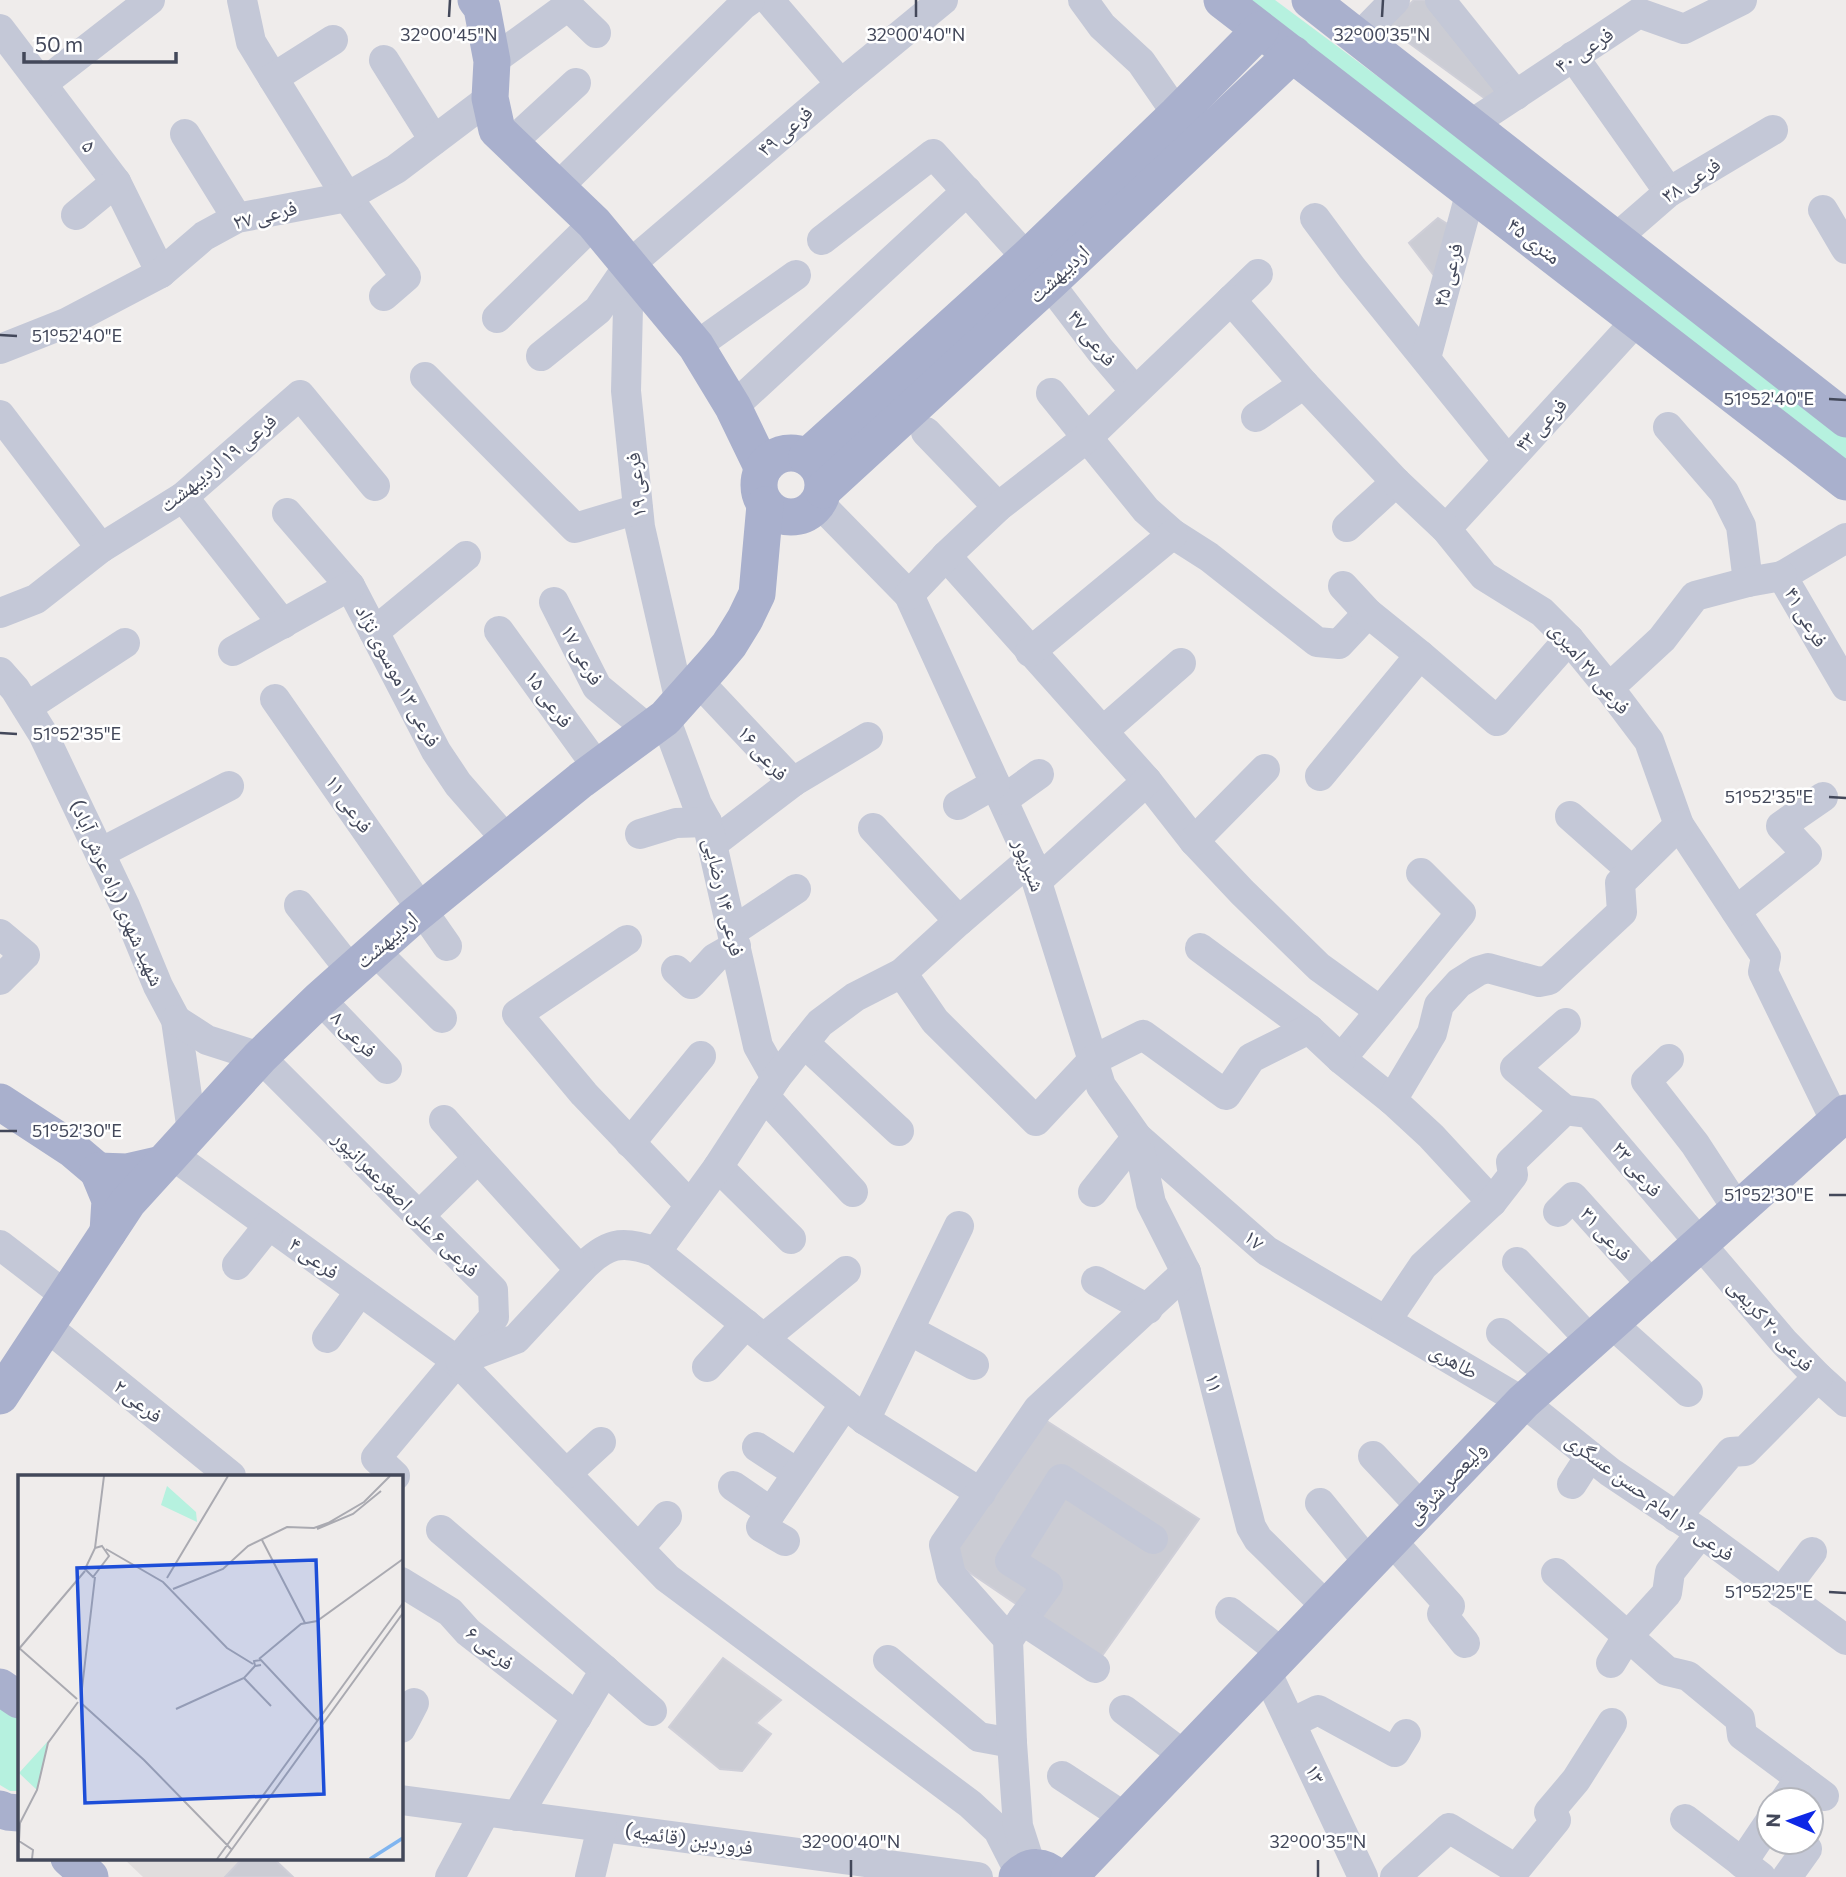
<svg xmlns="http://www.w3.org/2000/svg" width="1846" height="1877" font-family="Commissioner,'Noto Naskh Arabic',sans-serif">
  <rect width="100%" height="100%" fill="#efeceb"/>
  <!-- education -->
  <path fill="#e0dddd" d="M123,1858H273L293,1877H143Z"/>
  <!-- green -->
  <g fill="#b6f1df">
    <path d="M1243,0H1275L1396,90L1846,437V470Z"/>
    <path d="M0,1700L19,1713V1791H10L0,1785Z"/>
  </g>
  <!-- building -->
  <g fill="#cbccd4" stroke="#cfcfd8" stroke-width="2">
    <path d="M1414,0H1434L1504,89L1491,103L1387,27Z"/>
    <path d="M1438,218L1452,227L1436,278L1409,243Z"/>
    <path d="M1042,1418L1199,1519L1099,1660L960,1566L955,1547Z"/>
    <path d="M723,1658L781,1700L756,1723L771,1734L742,1771L720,1769L669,1727Z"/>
    <path d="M243,1858H273L293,1877H225Z"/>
  </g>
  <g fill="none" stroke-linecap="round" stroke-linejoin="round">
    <!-- minor -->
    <g stroke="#c4c8d7" stroke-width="30">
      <path d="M242,0L251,42L273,78"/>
      <path d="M769,0L841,84"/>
      <path d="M1083,0L1102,26L1141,62L1177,114"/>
      <path d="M1440,0L1516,95"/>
      <path d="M0,29L116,182L161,273"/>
      <path d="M1358,38L1395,0"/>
      <path d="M333,40L273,78L347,197L406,277L384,296"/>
      <path d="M1573,56L1669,192"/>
      <path d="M384,60L434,140"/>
      <path d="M492,61L568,6L596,33"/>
      <path d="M42,84L150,0"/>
      <path d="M1470,125L1639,13L1684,29L1742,0"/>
      <path d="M185,134L237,218"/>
      <path d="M511,143L576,83"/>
      <path d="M557,188L743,5L750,0"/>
      <path d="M1823,210L1846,249"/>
      <path d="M76,215L116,182"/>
      <path d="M1315,218L1352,268L1508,461"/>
      <path d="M1615,239L1669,192L1773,130"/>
      <path d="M822,240L933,154L1027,258"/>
      <path d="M629,265L626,391L640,527L680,702"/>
      <path d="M1049,283L1100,350L1135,391"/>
      <path d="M1231,300L1258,274"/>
      <path d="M497,318L594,223"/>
      <path d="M696,346L796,275"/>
      <path d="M0,349L66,323L161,273L204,236L237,218L347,197L396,169L490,98"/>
      <path d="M541,356L598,310L629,265L841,84L943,0"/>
      <path d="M1426,358L1471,191"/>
      <path d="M425,377L575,528L638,509"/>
      <path d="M1051,393L1146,510L1173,534L1209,557L1317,642L1339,644L1368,613"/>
      <path d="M733,407L967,191"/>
      <path d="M0,415L101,548"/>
      <path d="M1256,417L1304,384"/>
      <path d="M1668,427L1724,492L1741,526L1748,582"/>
      <path d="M926,432L998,507"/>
      <path d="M183,497L283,624"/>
      <path d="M818,502L909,595L1030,860L1101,1086L1137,1137L1267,1251L1523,1402L1610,1472L1701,1533L1846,1640"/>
      <path d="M287,513L350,586L436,751L458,784L507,840"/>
      <path d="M1347,527L1396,482"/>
      <path d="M1446,529L1637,320"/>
      <path d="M1846,538L1782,576L1846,686"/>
      <path d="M946,556L1147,781L1194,841L1242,892L1319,967L1380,1011"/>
      <path d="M1343,586L1368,613L1420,655L1497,721L1569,639"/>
      <path d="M909,595L946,556L998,507L1088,437L1231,300L1304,384L1396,482L1446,529L1484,576L1542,612L1569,639L1609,688L1649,741L1679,825L1766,957L1763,972L1836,1122"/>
      <path d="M554,602L597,687L649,730"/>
      <path d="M0,613L36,599L101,548L183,497L300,395L375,486"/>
      <path d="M499,631L598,768"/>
      <path d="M374,632L466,556"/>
      <path d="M233,651L350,586"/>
      <path d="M1030,652L1173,534"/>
      <path d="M0,672L15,689L43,734L125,906L158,986L176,1020L192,1131"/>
      <path d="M698,681L793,782L712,844"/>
      <path d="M1609,688L1662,639L1695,596L1748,582L1782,576"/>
      <path d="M275,699L447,946"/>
      <path d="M27,707L125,643"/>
      <path d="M665,718L697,804L707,822L758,1046L776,1078"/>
      <path d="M1103,731L1181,663"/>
      <path d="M1320,776L1420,655"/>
      <path d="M793,782L868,737"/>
      <path d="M1003,800L1039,774"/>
      <path d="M958,805L995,784"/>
      <path d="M1570,816L1632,871"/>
      <path d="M873,828L959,921"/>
      <path d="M640,834L676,823L707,822"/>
      <path d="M1194,841L1265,769"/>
      <path d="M100,853L229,786"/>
      <path d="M1421,873L1461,913L1341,1059L1392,1100L1431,1136L1492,1202"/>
      <path d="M1037,881L1147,781"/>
      <path d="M299,905L351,971"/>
      <path d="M1736,911L1807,854L1781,826L1823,797"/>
      <path d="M733,931L796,889"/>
      <path d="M0,934L25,955L0,980"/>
      <path d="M627,940L517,1014L584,1094L690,1205"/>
      <path d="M1200,948L1309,1029L1341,1059"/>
      <path d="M374,950L442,1018"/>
      <path d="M676,970L691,984L715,958L736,946"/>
      <path d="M902,973L935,1021L1036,1121L1093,1060L1143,1035L1226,1095L1251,1058L1309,1029"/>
      <path d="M320,999L387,1069"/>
      <path d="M176,1020L207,1040L260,1057L493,1290L494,1317L376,1458L395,1476"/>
      <path d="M804,1043L899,1131"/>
      <path d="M1669,1059L1646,1081L1695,1144L1738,1210"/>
      <path d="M764,1096L853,1192"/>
      <path d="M1392,1100L1432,1033L1439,1005L1459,983L1478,971L1488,968L1539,982L1549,980L1622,912L1620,883L1679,825"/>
      <path d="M1565,1110L1589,1113L1784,1342L1818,1377L1846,1402"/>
      <path d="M1137,1137L1151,1203L1186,1272L1251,1527L1258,1539L1327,1607"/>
      <path d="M630,1143L701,1056"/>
      <path d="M171,1154L457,1361L667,1578L970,1804L998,1830L1020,1873"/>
      <path d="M718,1167L791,1239"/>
      <path d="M1093,1192L1137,1137"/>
      <path d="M1558,1212L1573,1197L1653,1286"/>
      <path d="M419,1216L478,1158L444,1120"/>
      <path d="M0,1245L66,1296"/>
      <path d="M656,1252L718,1167L776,1078L820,1023L855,997L902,973L959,921L1030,860"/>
      <path d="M1517,1262L1591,1341"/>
      <path d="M237,1265L269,1225"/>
      <path d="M580,1270C606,1243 621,1239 656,1252L865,1420L981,1493"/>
      <path d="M1096,1281L1148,1309"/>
      <path d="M1386,1321L1423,1266L1492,1202L1513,1175L1511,1162L1565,1110L1515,1068L1566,1023"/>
      <path d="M1611,1323L1688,1392"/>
      <path d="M46,1326L231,1476"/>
      <path d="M909,1330L974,1365"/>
      <path d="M1501,1333L1552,1376"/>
      <path d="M327,1338L360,1291"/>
      <path d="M764,1338L846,1271"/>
      <path d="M460,1360L516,1339L580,1270L478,1158"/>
      <path d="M707,1367L746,1324"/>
      <path d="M865,1420L959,1226"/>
      <path d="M757,1447L797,1473"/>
      <path d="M1373,1456L1422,1508"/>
      <path d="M566,1474L601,1442"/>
      <path d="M1572,1484L1590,1456"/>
      <path d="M733,1486L771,1512"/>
      <path d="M1320,1503L1369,1563"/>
      <path d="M1676,1517L1731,1452L1745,1451L1818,1377"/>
      <path d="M441,1530L605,1670L517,1816"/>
      <path d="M1391,1540L1450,1606L1442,1614L1465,1643"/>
      <path d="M785,1541L761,1527L845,1404"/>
      <path d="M639,1548L667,1516"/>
      <path d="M1556,1573L1667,1671L1688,1676L1740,1719L1742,1735L1824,1796"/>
      <path d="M401,1582L450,1612L468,1632L577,1717"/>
      <path d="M1781,1593L1812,1552"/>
      <path d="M1230,1612L1283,1654"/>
      <path d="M1022,1620L1048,1585L1010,1561L1061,1479L1153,1539"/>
      <path d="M1011,1636L1022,1620L1095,1668"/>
      <path d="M888,1660L979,1737L1012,1743"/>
      <path d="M1611,1663L1627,1637L1667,1593L1670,1572L1701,1533"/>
      <path d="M605,1670L652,1711"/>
      <path d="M1266,1671L1363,1877"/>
      <path d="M1124,1710L1185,1756"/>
      <path d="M1291,1723L1318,1710L1395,1752L1406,1734"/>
      <path d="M401,1728L414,1703"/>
      <path d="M1062,1776L1126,1818"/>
      <path d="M401,1800L978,1877"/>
      <path d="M1785,1800L1800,1778"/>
      <path d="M1685,1819L1761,1877"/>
      <path d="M1029,1860L1018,1826L1012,1743L1008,1639L951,1575L944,1545L1038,1409L1186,1272"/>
      <path d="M1742,1863L1769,1823"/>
      <path d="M450,1877L485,1812"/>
      <path d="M590,1877L602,1827"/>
      <path d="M1395,1877L1449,1828L1516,1869L1556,1820L1549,1812L1576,1780L1612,1723"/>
      <path d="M1787,1877L1807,1849"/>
    </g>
    <!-- major -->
    <g stroke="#a9b0cd" stroke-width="37">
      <path d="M476,0L482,8L492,61L490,98L497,130L594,223L696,346L733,407L763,469"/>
      <path d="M1222,0L1846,482"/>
      <path d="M1310,0L1846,419"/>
      <circle cx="791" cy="485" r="32"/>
      <path d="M807,457L1027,258L1177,114L1260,30"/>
      <path d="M823,490L1049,283L1293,54"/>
      <path d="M0,1102L72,1149L98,1171"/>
      <path d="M108,1232L110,1200L98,1171L127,1172L162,1164"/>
      <path d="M0,1396L128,1202L260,1057L320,999L409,920L581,780L665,718L714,663L729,645L745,619L757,594L765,505"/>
      <path d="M0,1687L19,1700"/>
      <path d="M0,1809L7,1812L19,1813"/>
      <path d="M69,1858L90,1877"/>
      <path d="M1017,1877C1030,1864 1044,1865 1056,1877"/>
      <path d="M1069,1877L1523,1402L1846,1113"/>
    </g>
  </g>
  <!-- ticks -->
  <path fill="none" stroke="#43485a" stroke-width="2.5" d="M449,17L450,0M916,17V0M1382,17L1383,0M0,335L17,336M1829,399L1846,400M0,733L17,734M1829,797L1846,798M0,1131H17M1829,1195H1846M1829,1592L1846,1593M851,1877V1860M1318,1877V1860"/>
  <g text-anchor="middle" stroke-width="5" stroke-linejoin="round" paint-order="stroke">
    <!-- street labels -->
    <g font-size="21" fill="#43485a" stroke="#fff">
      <text transform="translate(1584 50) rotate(-34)" y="7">فرعی ۴۰</text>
      <text transform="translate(785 131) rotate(-41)" y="7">فرعی ۴۹</text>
      <text transform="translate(89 146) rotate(53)" y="7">۵</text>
      <text transform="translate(1691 180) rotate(-33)" y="7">فرعی ۳۸</text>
      <text transform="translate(265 215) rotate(-14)" y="7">فرعی ۲۷</text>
      <text transform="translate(1534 241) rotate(38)" y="7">۴۵ متری</text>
      <text transform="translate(1059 274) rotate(-43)" y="7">اردیبهشت</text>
      <text transform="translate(1448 275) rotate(-75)" y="7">فرعی ۴۵</text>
      <text transform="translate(1092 338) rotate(52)" y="7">فرعی ۴۷</text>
      <text transform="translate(1541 425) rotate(-47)" y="7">فرعی ۴۳</text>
      <text transform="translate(218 463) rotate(-39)" y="7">فرعی ۱۹ اردیبهشت</text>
      <text transform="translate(636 485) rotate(-96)" y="7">فرعی ۱۹</text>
      <text transform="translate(1806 617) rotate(60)" y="7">فرعی ۴۱</text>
      <text transform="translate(582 655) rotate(61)" y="7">فرعی ۱۷</text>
      <text transform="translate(1590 668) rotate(50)" y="7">فرعی ۲۷ امیری</text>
      <text transform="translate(398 676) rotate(62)" y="7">فرعی ۱‍۳ موسوی نژاد</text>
      <text transform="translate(549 699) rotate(54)" y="7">فرعی ۱۵</text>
      <text transform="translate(763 753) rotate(49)" y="7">فرعی ۱۶</text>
      <text transform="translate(349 804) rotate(55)" y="7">فرعی ۱۱</text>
      <text transform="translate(1029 865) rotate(69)" y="7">شیرپور</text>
      <text transform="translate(117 893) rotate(66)" y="7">شهید شهری (راه عرش آباد)</text>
      <text transform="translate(724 897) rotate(77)" y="7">فرعی ۱۴ رضایی</text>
      <text transform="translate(387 940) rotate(-41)" y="7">اردیبهشت</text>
      <text transform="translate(354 1034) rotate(46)" y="7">فرعی ۸</text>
      <text transform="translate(1637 1169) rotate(50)" y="7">فرعی ۲۳</text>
      <text transform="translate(406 1204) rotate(45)" y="7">فرعی ۶ علی اصغرعمرانپور</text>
      <text transform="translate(1606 1234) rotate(48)" y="7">فرعی ۳۱</text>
      <text transform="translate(1254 1240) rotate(41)" y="7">۱۷</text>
      <text transform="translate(314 1258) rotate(36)" y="7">فرعی ۴</text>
      <text transform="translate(1771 1325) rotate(48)" y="7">فرعی ۲۰ کریمی</text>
      <text transform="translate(1454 1361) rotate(30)" y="7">طاهری</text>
      <text transform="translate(1214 1383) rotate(76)" y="7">۱۱</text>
      <text transform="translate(138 1401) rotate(39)" y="7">فرعی ۲</text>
      <text transform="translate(1446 1483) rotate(-46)" y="7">ولیعصر شرقی</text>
      <text transform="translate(1650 1497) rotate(36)" y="7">فرعی ۱۶ امام حسن عسگری</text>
      <text transform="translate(490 1648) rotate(40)" y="7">فرعی ۶</text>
      <text transform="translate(1315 1774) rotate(65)" y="7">۱۳</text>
      <text transform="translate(689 1839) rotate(8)" y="7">فروردین (قائمیه)</text>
    </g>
  </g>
  <!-- overview -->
  <g transform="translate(18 1475)">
    <rect width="385" height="385" fill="#efeceb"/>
    <path d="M149,11L178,37L179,47L143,30ZM31,265L19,315L1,298Z" fill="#b6f1df"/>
    <path fill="none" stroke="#80b5f0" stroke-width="3.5" d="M352,384L385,363"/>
    <path fill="none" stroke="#aaaab1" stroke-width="2" d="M299,54L335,39L363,16M244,65L287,148M84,71L91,81L75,102L67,94L77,73ZM77,73L86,1M88,74L145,107L209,173L235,189M149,103L210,1M155,114L205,94L230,71L269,52L296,53L310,48L346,27L372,1M0,172L59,224M0,175L67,96M241,184L283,149L299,146L385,84M243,190L237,191L236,186L243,185L299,245M226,203L253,231M63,222L77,102M63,228L126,285L213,374M158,234L226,203L237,191M14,384L15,375L1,366L2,348L19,315L30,268L60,227M199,384L385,128M207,384L385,138"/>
    <path fill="#1d4ed8" fill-opacity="0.15" stroke="#1d4ed8" stroke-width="3.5" d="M298,85L306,319L67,328L59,93Z"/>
    <rect width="385" height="385" fill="none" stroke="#43485a" stroke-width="3.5"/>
  </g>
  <g font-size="18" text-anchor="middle" fill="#43485a" stroke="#fff" stroke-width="5" stroke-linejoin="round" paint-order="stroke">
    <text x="449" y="41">32°00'45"N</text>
    <text x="916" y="41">32°00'40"N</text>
    <text x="1382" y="41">32°00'35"N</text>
    <text x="77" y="342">51°52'40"E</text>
    <text x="1769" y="405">51°52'40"E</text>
    <text x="77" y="740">51°52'35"E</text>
    <text x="1769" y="803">51°52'35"E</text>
    <text x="77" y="1137">51°52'30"E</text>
    <text x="1769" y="1201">51°52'30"E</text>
    <text x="1769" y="1598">51°52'25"E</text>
    <text x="851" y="1848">32°00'40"N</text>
    <text x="1318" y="1848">32°00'35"N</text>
  </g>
  <!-- north arrow -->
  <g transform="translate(1790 1821) rotate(272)"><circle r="33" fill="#ffffff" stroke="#b4b6bd" stroke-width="2"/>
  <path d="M0-5L12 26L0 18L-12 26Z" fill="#0e28e6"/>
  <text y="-10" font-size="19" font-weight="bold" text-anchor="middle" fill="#43485a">N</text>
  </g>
  <!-- scale -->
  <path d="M24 52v10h152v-10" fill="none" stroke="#43485a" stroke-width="3.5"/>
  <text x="35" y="52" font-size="21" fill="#43485a" stroke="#ffffff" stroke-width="5" paint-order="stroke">50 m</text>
</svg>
